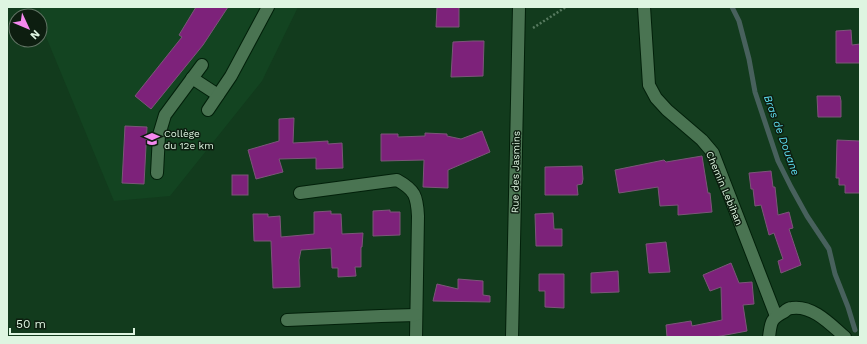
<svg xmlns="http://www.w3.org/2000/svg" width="867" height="344" font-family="'Work Sans',sans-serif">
  <rect width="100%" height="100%" fill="#123b1d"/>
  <!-- built -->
  <path fill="#134421" d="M40,7H298L262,81L170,196L114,201L42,27Z"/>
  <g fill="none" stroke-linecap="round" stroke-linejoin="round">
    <!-- stream -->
    <path stroke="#48615d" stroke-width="5" d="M732,7L739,21L749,59L755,92L778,161L791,187L807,216L829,249L835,274L848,307L855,330"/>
  </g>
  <!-- building -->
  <g fill="#7d227a" stroke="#7c5679">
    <path d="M196,7H228L203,45L151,109L135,96L182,37L179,35Z"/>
    <path d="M437,7H459V27H436Z"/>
    <path d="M851,30L852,45L860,44V63H836V31Z"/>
    <path d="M473,41H484L483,76L451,77L453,42Z"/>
    <path d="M817,96H840L841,101V117H818Z"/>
    <path d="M294,118L293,143L328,141V144L342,143L343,168L316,169V158L279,159L283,172L256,179L248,150L279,141V119Z"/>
    <path d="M125,126L147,127L144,184L122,183Z"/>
    <path d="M482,131L490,152L448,170V188L423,187L424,160L381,161V134H398V137L425,136V133L447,134V136L461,139Z"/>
    <path d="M837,140L860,141V193H845V185H839V178H836Z"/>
    <path d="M702,156L708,193H710L712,212L678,215V205L660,206L658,187L619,193L615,170L664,160L666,162Z"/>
    <path d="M582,166L583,179L582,184L577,185L578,195H545V167Z"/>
    <path d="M771,171L773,187H775L778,215L789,212L793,228L789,229L801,265L781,273L778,261L783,259L774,233L769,235L761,205L755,206L753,189H751L749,173Z"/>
    <rect x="232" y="175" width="16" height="20"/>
    <path d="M390,210V212H400V235L373,236V211Z"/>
    <path d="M331,211V214H341L342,234L363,233L362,247H361V267H355L356,276L338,277V268H332L331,248L301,250L299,260L300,287L273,288L271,241H254L253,214H268V217L280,216L281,237L314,234V212Z"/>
    <path d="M553,213L554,229H562V246H536L535,214Z"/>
    <path d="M666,242L670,272L649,273L646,244Z"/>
    <path d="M731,263L739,283L752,282L754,304L743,305L747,331L715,337H667L666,325L691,321L692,326L722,320L721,287L710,291L703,275Z"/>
    <path d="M618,271L619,292L591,293V273Z"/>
    <path d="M539,274H564V308L545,307V291H539Z"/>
    <path d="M458,279L483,281V295L490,296V302L433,301L437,284L458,289Z"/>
  </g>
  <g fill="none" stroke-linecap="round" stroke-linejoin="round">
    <!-- minor casing -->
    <g stroke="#02200a" stroke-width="14">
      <g id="minor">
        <path d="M644,7L649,85L656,98L667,110L702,140L713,153L776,316"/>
        <path d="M192,78L218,95"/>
        <path d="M208,110L231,76L268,7"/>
        <path d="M157,173L159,135L165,115L202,65"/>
        <path d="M300,193L397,180C415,190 417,196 418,216L416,337"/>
        <path d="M287,320L381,316L416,315"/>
        <path d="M512,337L519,7"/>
        <path d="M769,337C771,323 770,319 784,312C786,310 789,308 792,308C813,305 831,325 845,337"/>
      </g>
    </g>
    <!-- path -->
    <path stroke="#577a5f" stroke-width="2.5" stroke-dasharray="2 2" stroke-linecap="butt" d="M533,28L566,7"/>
    <!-- minor -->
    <use href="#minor" stroke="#4a7452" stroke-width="12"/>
  </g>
  <!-- icons -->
  <defs>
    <g id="school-bare" transform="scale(1.2)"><path d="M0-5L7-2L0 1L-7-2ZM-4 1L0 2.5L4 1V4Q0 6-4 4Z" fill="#f589ef" stroke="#0d1e10" stroke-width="2.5" paint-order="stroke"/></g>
  </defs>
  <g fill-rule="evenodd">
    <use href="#school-bare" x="152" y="139"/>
  </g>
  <g text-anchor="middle" stroke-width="3" stroke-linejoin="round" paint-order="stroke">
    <!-- poi labels -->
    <g font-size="10" fill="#def5e1" stroke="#0d1e10" text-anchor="start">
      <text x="164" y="137">Collège<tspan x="164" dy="12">du 12e km</tspan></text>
    </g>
    <!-- street labels -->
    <g font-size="10" fill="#def5e1" stroke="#0d1e10">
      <text transform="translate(515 172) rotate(-89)" y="4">Rue des Jasmins</text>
      <text transform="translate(725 188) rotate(67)" y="4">Chemin Lebihan</text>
    </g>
    <!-- water labels -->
    <g font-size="11" font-style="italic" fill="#5edff2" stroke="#0d1e10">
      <text transform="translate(782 135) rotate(70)" y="4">Bras de Douane</text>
    </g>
  </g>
  <!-- border -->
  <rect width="867" height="344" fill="none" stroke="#def5e1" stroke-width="16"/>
  <!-- north arrow -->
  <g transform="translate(28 28) rotate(134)"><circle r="19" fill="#0d1e10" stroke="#617464"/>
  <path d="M0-3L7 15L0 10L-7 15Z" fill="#f589ef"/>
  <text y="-6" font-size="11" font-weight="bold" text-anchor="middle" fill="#def5e1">N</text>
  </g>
  <!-- scale -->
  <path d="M10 328v6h124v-6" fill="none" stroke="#def5e1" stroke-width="2"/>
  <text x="16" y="328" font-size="12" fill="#def5e1" stroke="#0d1e10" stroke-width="3" paint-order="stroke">50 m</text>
</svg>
